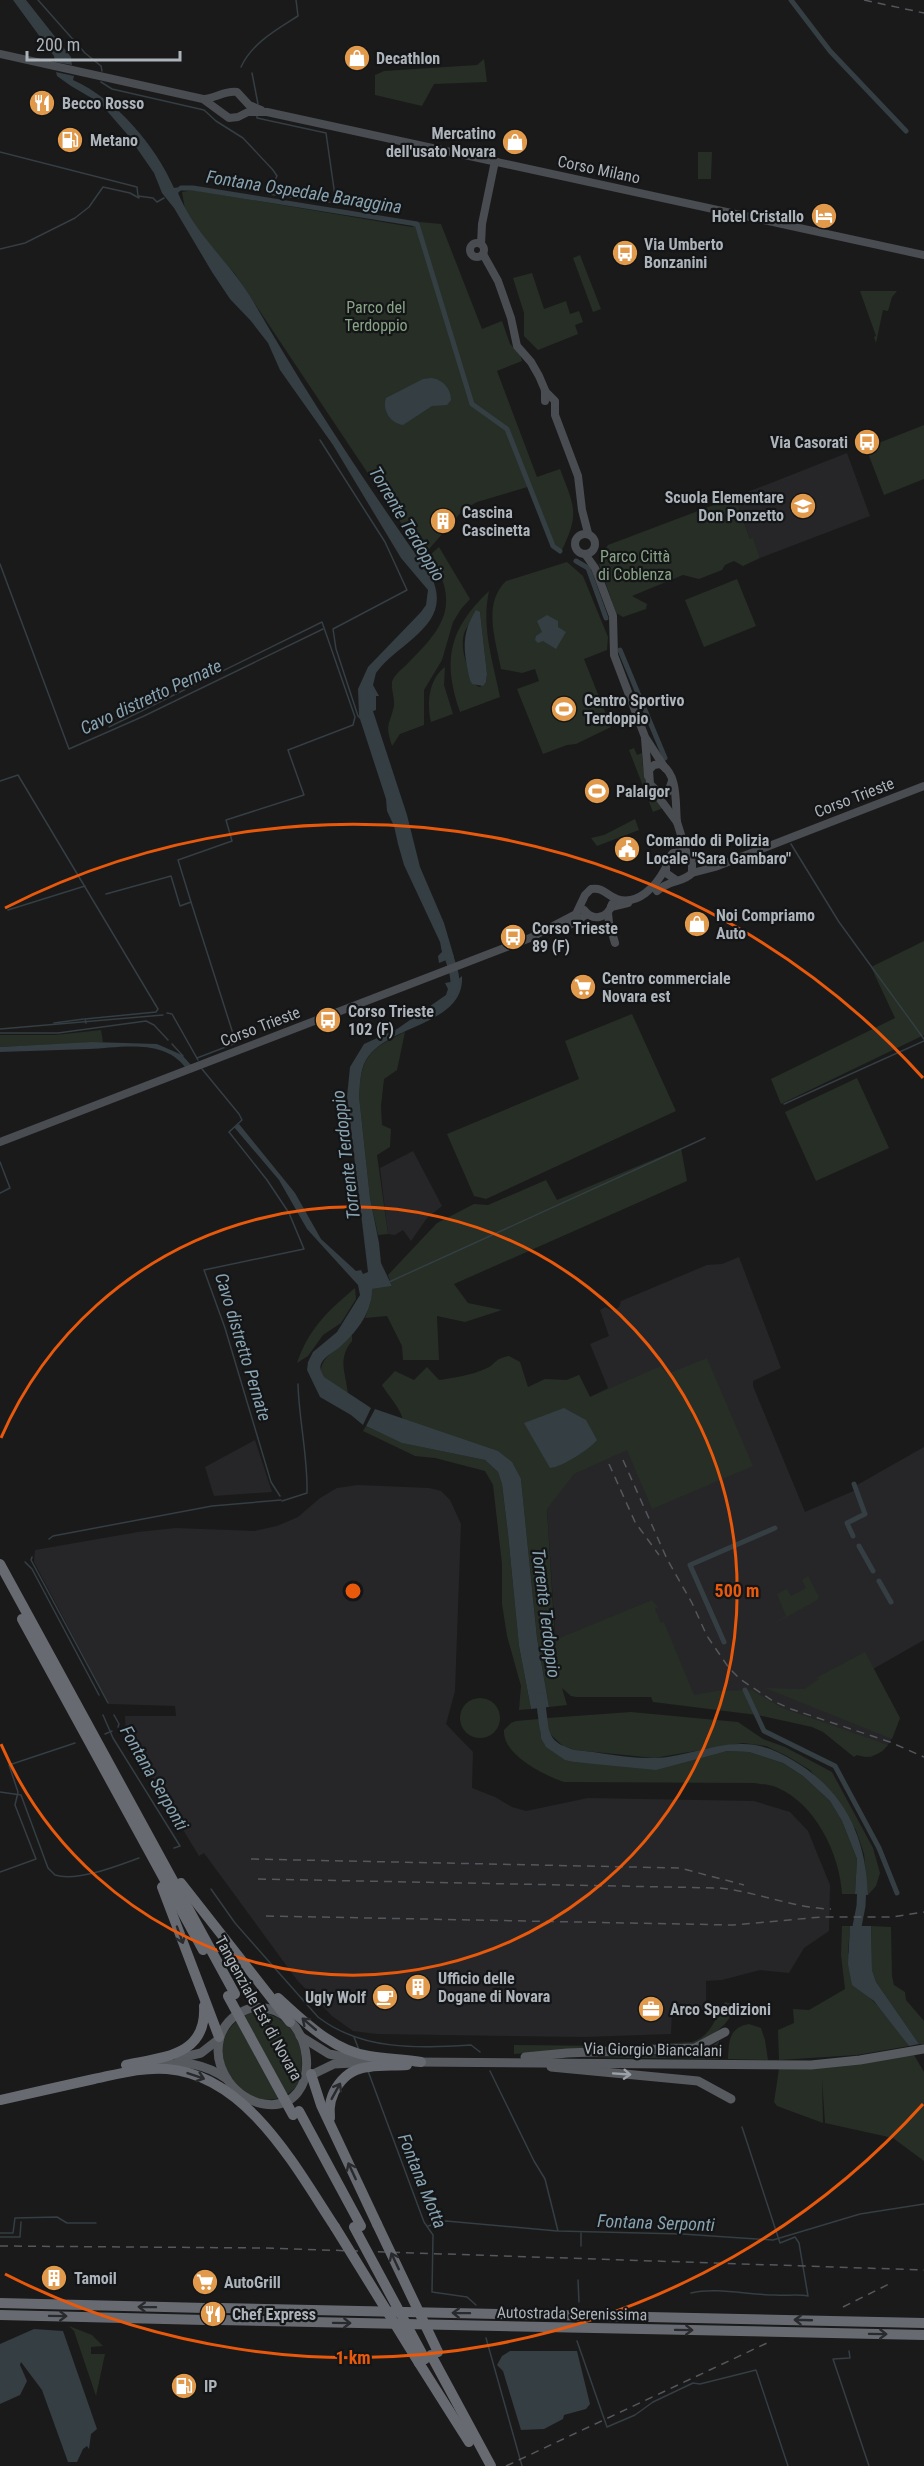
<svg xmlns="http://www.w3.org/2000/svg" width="924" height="2466" font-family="'Roboto Condensed',sans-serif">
  <rect width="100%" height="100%" fill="#1a1a1b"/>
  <!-- built -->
  <g fill="#262628">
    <path d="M847,453L870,516L760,558L753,539H750L735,497Z"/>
    <path d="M413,1151L442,1206L427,1218L411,1241L403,1230L395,1235L388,1234L380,1168Z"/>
    <path d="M739,1257L781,1368L753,1381V1386L805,1512L858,1489L857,1485L924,1447V1640L873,1669L900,1718L890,1742L883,1751L871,1757H864L827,1728L685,1699L621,1695L577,1697L571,1696L558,1677L547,1509L504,1405L579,1375L590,1397L608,1388L590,1344L609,1336L600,1310L605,1307L613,1311L619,1307L621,1301L707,1265L722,1264Z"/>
    <path d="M255,1440L272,1492L214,1496L205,1467Z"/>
    <path d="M358,1485L429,1488L441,1491L450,1500L461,1524L455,1691L446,1724L473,1752L472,1788L495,1797L512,1807L526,1811L588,1798L754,1801L790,1812L808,1831L830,1885L829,1931L804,1948L789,1973L760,1970L722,1980L706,1981V2010L672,2009L671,2034L584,2037L377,2034L353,2031L332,2016L297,1980L204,1853L199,1856L126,1736L125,1716H176L175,1706L109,1704L34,1562L35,1550L138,1532L176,1528L254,1531L277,1526L298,1517L320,1498L337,1488Z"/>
  </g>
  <!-- green -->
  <g fill="#262e26" fill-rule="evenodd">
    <path d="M484,59L487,82L434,84L422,106L375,95V75L384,71L477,65Z"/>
    <path d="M698,152H712L711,179H698Z"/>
    <path d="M193,190L412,227L420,222L441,224L482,329L502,321L510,344L520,354L522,361L497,371L537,477L560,469C574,506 580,513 562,550L552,542L531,486L477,502L463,510L423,556L235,274L209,245L185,210L182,192Z"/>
    <path d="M580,255L601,309L593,312L573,258Z"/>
    <path d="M532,273L544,309L566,301L570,314L579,311L583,322L575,325L578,334L538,350L524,336V313L513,278Z"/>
    <path d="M860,291H897L892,297L888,311L883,310L876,343L874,337L876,336Z"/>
    <path d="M924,425V479L884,495L866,448Z"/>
    <path d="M735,497L750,539L753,538L760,558L743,566L734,561L725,565L722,570L699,579L683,575L632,596L647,604L646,609L623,617L616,613L599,564L600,557L608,545Z"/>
    <path d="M439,547L470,599L461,609L453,622L442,660L424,690V725L400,734L392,746C385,723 389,727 394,706C395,698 391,690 392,682C394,674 405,667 410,661C447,625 459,602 430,555Z"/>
    <path d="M567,562L583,576L608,637L607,650L584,659L611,727L576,744L567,745L543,754L517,689L539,681L535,669L522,673L501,669C496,641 482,604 506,581Z"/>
    <path d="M737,579L756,626L704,647L685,600Z"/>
    <path d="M489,591C481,627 493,661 500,697L460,712C442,660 449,629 489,591ZM480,612L487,674L486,682L480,687L477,686C469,672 458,648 465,631C468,625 476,618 480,612Z"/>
    <path d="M445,667L444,685L453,714L431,722C427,704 428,680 445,667Z"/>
    <path d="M634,748L637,755L642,753C643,779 647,787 663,808L653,812L629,750Z"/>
    <path d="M635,819L639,830L597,846L591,838L604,835Z"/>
    <path d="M924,941V1035L781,1104L771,1079L895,1018L871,967Z"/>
    <path d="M632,1014L676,1111L486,1199L474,1196L447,1134L579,1079L565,1041Z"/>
    <path d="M101,1030L103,1042L0,1047V1035H55Z"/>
    <path d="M405,1032L397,1070L384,1079L381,1106L382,1125L391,1129L390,1147L377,1155L388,1234L378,1235L370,1198L359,1096C361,1055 370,1049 405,1032Z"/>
    <path d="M857,1078L889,1148L816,1181L785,1112Z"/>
    <path d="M681,1148L687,1181L454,1284L468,1303L502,1310L465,1322L437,1316L439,1360H403L402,1346L387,1316L365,1318L370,1304L371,1289L392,1286L388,1275L437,1223L474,1204L488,1205L546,1180L557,1200Z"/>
    <path d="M355,1288L356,1299L341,1323L323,1335L308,1356L297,1363C309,1328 328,1311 355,1288Z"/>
    <path d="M352,1334V1341C337,1359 346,1373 348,1394C341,1389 330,1384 324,1378C311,1363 343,1344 352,1334Z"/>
    <path d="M509,1356L520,1362L528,1387L545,1379L567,1380L579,1375L590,1397L661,1366L667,1374L707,1358L753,1466L652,1509L627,1450L574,1474L547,1509L555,1640L652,1600L658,1607L655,1609L661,1623L664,1622L694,1695L717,1691L752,1690L782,1708L888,1745C879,1755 870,1759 857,1755L854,1757L823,1732L812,1727L757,1715L653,1702L651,1697H577L571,1696L562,1688L567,1705L549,1707L537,1638L521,1479L437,1432L403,1420C400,1407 389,1397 382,1385L395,1371L414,1380L427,1367L439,1380C453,1378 472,1375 485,1369C497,1364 493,1359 509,1356Z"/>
    <path d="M366,1426L403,1443L485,1460L498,1472L502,1484L508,1534L519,1646L531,1709L519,1710L521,1686L507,1636L502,1604V1564L493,1485L485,1471L435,1458L415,1456L363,1431Z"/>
    <path d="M808,1576L819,1597L817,1600L769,1627L786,1616L777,1594L787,1589L791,1596L806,1588L802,1580Z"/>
    <path d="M865,1652L900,1718L892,1739L765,1688L805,1689L820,1678L814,1679Z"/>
    <circle cx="480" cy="1718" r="20"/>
    <path d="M631,1712L738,1722L763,1739L785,1747L832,1772L873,1848L880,1873L876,1886L868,1895L864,1854L856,1830L810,1770L787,1756L766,1746L743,1743L654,1758L575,1750L563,1746L549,1733L547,1718Z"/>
    <path d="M539,1719L541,1738L574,1762L609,1764L708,1755L727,1751L749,1752L783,1763L803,1776L830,1801L842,1821L857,1859L855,1894H842C840,1854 815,1803 776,1787C770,1785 761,1784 754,1783L564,1782C544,1775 502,1755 504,1730L511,1723L516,1721Z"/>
    <path d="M842,1926H850L848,1952L865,1993L883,2011L909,2046L857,2055L779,2060L778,2030L794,2023L793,2009L809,2010L845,1989L841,1955Z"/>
    <path d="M871,1926L891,1927L892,1976L894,1985L905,1992L906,2000L924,2021V2044H919L876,1982L872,1970Z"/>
    <path d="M725,2002L733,2004C735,2022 711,2036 698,2044L514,2054V2045L617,2046L692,2042C713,2035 714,2018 725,2002Z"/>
    <path d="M252,2012C289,2012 306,2041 301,2075C300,2083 295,2089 289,2093C245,2124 186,2040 252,2012Z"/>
    <path d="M749,2024L761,2028L765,2040L768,2060L728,2059C729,2042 728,2028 749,2024Z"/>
    <path d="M719,2041V2059L577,2057L692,2053L705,2051Z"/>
    <path d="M914,2055L924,2072V2161L893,2138L825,2123L822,2079L823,2123L777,2106L774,2102L779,2069Z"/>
    <path d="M69,2326L92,2335L103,2346L91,2347V2354H105L96,2396L74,2331Z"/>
  </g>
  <!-- water -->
  <g fill="#343e43">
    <path d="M13,0H26L71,57L72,65L55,62L54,56Z"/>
    <path d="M56,72L74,76L73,80C117,100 155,145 174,188L180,187L182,189L178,193C195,235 231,263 253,301C307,395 368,487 431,576C455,625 399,641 376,673L373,685L379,696H376V710L373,711L407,815L420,867L444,923L454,957L439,963L438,956L442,952L440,942L404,865L398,844L394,826L387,811L386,799L359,716L358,689L368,667L421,612L426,605L428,590L401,558L333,445L280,370L268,343L251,321L230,299L212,272L174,208L162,193L154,173L127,134L100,103L71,86L57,76Z"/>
    <path d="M431,378C442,379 451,388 451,400L447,405L432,406L403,425C390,423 382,410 386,398L423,379Z"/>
    <path d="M476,610L480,612L487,674L486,682L483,686L472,684L470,680C464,652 460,636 476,610Z"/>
    <path d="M547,615L558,621V627L566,632L556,649L543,641L538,643L535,640L536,636L542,632L537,621Z"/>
    <path d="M462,976C465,1026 387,1024 366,1060C360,1070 360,1085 359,1096L370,1198L379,1243L381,1263L392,1286L372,1289C372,1312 358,1330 342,1345C335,1352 325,1355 321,1364C319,1369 322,1373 324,1377L371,1408L363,1425L351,1415L320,1397L307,1370L308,1362L313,1352L337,1332L360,1295L358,1285L307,1229L279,1180L234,1127L239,1124L295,1193L321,1239L356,1271L361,1270L363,1274L368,1272L347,1097L350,1067L364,1044L397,1029L446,995L448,989L445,983L456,981Z"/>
    <path d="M92,1042L157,1044L182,1055L191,1065L185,1067C163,1038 119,1048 89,1049C59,1050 30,1051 0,1052V1047Z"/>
    <path d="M564,1408L586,1420L597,1440C590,1449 562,1467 550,1468L524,1423Z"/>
    <path d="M375,1409L498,1451L512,1462L521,1479L537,1638L549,1707L531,1709L519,1646L508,1534L502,1484L498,1472L485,1460L402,1443L366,1426Z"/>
    <path d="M547,1718C549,1739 555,1744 575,1750C601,1752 627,1759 653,1758C683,1758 713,1743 743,1744C762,1744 778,1751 794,1761C845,1791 866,1837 868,1895L855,1894L857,1859L842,1821L830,1801L803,1776L783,1763L749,1752L727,1751L656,1770L574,1762L565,1760L546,1747L541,1738L539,1719Z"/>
    <path d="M850,1926H871L872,1970L876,1982L919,2044L909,2046L874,2001L852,1985L848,1964Z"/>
    <path d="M34,2329L63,2331L97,2429L91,2434L89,2449L87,2446L83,2449L77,2462H68L42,2390L21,2362L20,2365L27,2381L20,2395L0,2404V2344Z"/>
    <path d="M510,2351H577L590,2404L586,2409L564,2415L563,2419L544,2429L521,2430L503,2371L497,2365L502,2356Z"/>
  </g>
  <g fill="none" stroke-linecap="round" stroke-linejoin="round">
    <!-- stream -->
    <g stroke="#343e43" stroke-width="1.5">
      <path d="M38,0L85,53L101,66L102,71"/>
      <path d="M241,67C252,43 276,30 298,16L296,0"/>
      <path d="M252,73L258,104"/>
      <path d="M101,82L112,89L204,110L216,121L243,138L273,170L277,176L268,194L336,203L326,133L257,118V116"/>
      <path d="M0,152L137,187L138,196L153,198L157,202L164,198"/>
      <path d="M0,249L25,243L75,218L89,207L103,187L130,193L139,198V196"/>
      <path d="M320,440L385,542L407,590L333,629L336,649L358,716L360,718"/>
      <path d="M0,564L69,749L144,716L323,629"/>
      <path d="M109,727L322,622L355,717L353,725L288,750L304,795L226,820L232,841L178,860L191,902"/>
      <path d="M0,781L18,775L158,1009L156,1012L85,1019L86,1023"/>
      <path d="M791,844L839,922L924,1039"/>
      <path d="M106,894L171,876L180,906L191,902L236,1043L197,1058"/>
      <path d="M8,910L85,886"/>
      <path d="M167,1013L172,1014L198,1060"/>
      <path d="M54,1023L84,1019"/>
      <path d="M0,1029L163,1015"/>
      <path d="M0,1033H58L146,1021L154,1025L168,1040"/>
      <path d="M172,1044L183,1056"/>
      <path d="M202,1069L239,1114L242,1120L229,1132L267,1180L289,1213L304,1249L204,1270L225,1328L271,1482L280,1496"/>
      <path d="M784,1104L924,1041"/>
      <path d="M0,1162L10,1188L0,1193"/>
      <path d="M389,1282L705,1138"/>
      <path d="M282,1501L307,1493C308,1457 299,1421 298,1384"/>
      <path d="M49,1539L53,1536L212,1506L281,1500"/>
      <path d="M32,1557L31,1560L108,1703"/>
      <path d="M25,1562L32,1569L99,1695"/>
      <path d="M103,1715L113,1738L180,1846L174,1848"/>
      <path d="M114,1715L119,1724L118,1727"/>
      <path d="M105,1734L112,1731"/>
      <path d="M0,1792L21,1795L48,1868L55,1875C77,1882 117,1866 139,1858"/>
      <path d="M0,1872L36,1859L15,1805L18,1792L9,1765L75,1743"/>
      <path d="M211,1889L235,1923L318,2017C362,2051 417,2048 471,2045L480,2052"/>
      <path d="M354,2037L359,2050"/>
      <path d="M368,2071L424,2222L433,2235L432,2292L467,2297L476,2305"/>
      <path d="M490,2071L534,2161L545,2179L558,2231L682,2234L773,2240L860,2214L924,2204"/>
      <path d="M428,2226L446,2221L557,2231"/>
      <path d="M0,2233H13L15,2218L57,2217L67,2223H96"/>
      <path d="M0,2237H20L21,2222"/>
      <path d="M581,2246V2233"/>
      <path d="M578,2280L579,2302"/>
      <path d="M691,2293C716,2287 749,2295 775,2295C787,2296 797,2294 808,2296L799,2243L795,2237L780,2243L742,2127"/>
      <path d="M486,2338L522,2466"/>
      <path d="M577,2341L607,2427L635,2415L653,2402L693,2383L700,2384L756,2370L788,2466"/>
      <path d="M849,2351L850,2358L833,2359L869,2466"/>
    </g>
    <!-- canal -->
    <g stroke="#343e43" stroke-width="5">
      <path d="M791,0L830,51L906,131"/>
      <path d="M181,188H193L417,224L472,404L507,429L553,546L560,551"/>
      <path d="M576,561L588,568L606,618"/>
      <path d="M620,650L665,758"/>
      <path d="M853,1536L847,1523L865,1514L854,1484"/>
      <path d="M859,1546L873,1571"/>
      <path d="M879,1581L891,1602"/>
      <path d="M724,1642L690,1565L775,1528"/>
      <path d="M745,1690L764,1731L835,1766L879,1848L897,1893"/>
    </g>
    <!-- river -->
    <g stroke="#343e43" stroke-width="9">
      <path d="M446,948C450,961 459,980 453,993"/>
      <path d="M540,1697L544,1728"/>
      <path d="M855,1937L861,1906L862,1883"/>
    </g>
    <!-- secondary -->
    <g stroke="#494c50" stroke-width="8">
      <path d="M0,54L203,99L229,118L238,117L248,112H267L924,255"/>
      <path d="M204,99C216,98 226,90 237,92L249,105L261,110"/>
      <circle cx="477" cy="250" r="7"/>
      <path d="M481,244L482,224L495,161"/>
      <path d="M483,254L498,281L511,318L517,346L531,362L539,376L545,390V401"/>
      <path d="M545,391L555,401V415L578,476L582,510L588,533"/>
      <circle cx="585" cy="544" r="10"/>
      <path d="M585,554L595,568L613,616L614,655L645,737L665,768"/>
      <path d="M645,738L648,776"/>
      <path d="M672,781L668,792L659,793L650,784L649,770L654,765L660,764C679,774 675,804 677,822"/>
      <path d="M654,791L677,822L687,854"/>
      <path d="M692,873L715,867L924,786"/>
      <path d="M657,891C670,879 683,883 692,873V860L682,852L673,853L666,861V873L676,880"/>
      <path d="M611,907L628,903"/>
      <path d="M584,910C593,922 608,918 612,904"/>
      <path d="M608,913L609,923L615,943"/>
      <path d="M559,929L574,923L587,914"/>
      <path d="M0,1142L530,938L576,914L585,895L591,889C604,887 606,895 617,899C638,906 656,886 665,869"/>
    </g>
    <!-- primary -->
    <g stroke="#575a5f" stroke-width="9">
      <path d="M251,2008C318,2000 327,2114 264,2104C250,2102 237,2093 229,2082C209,2053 217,2019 251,2008Z"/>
      <path d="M300,2036L329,2054L355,2059"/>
      <path d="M525,2057L567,2053L695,2048L725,2032"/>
      <path d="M179,2058L201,2053L219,2039"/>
      <path d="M415,2062L811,2065L860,2060L924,2049"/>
      <path d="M158,2066C185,2060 205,2064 227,2079"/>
      <path d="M551,2067L698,2081L731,2099"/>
      <path d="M305,2078L334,2064L374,2062"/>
    </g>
    <!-- highway -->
    <g stroke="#676b71" stroke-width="10">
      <path d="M0,1564L235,1994"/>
      <path d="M22,1619L203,1950"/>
      <path d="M181,1883L290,2022"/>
      <path d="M162,1887L219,2037"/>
      <path d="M278,1998C305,2022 332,2050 369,2056C387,2059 404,2059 421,2062"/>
      <path d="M126,2065C163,2057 207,2056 204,2006"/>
      <path d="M311,2074L321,2105L377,2224"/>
      <path d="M0,2100C31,2093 63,2086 94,2079C118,2074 142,2067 167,2069C247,2075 296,2168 335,2227"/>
      <path d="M299,2111L361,2226"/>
      <path d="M330,2118C327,2094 343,2069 369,2067C381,2065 394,2066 407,2065"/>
      <path d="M0,2303L206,2308"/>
      <path d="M221,2308L924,2323"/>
      <path d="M0,2315L206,2320"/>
      <path d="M220,2320L924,2335"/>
      <path d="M431,2355L491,2466"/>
      <path d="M419,2363L469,2442"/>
    </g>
    <!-- rail -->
    <g stroke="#54575b" stroke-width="1.5" stroke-dasharray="8 6" stroke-linecap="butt">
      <path d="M864,0L924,13"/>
      <path d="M623,1460L667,1559L692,1603L707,1636L729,1668L740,1679L773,1701L791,1709L890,1742L924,1757"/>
      <path d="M609,1464L635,1522L659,1555"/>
      <path d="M251,1859L680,1868L744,1885"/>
      <path d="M258,1879L719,1888C758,1892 793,1908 831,1909"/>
      <path d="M266,1916L733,1925L821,1917H893L924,1912"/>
      <path d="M0,2246L265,2248L924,2270"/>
      <path d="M843,2307L891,2283"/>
      <path d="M506,2466L767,2343"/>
    </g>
    <!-- highway-bridge -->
    <g stroke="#676b71" stroke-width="10">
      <path d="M228,1996L293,2115"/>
      <path d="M377,2224L438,2352"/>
      <path d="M335,2227L419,2363"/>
      <path d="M354,2227L425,2359"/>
    </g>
  </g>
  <!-- one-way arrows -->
  <defs><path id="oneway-shaft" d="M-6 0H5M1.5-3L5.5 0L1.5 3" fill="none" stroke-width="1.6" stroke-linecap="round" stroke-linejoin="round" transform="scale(1.5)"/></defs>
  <g stroke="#292a2d">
    <use href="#oneway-shaft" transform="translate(180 1935) rotate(70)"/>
    <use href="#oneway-shaft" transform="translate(309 2024) rotate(-140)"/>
    <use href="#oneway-shaft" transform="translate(196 2076) rotate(19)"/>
    <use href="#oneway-shaft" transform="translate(336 2091) rotate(-61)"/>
    <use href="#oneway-shaft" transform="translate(352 2171) rotate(-115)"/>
    <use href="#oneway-shaft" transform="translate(395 2261) rotate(-115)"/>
    <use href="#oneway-shaft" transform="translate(147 2307) rotate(-179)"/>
    <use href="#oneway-shaft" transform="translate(461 2313) rotate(-179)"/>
    <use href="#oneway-shaft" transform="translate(58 2316) rotate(1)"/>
    <use href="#oneway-shaft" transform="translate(803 2320) rotate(-178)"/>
    <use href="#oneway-shaft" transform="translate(342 2323) rotate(1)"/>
    <use href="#oneway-shaft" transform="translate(684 2330) rotate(1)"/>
    <use href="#oneway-shaft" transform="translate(878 2334) rotate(1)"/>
  </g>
  <use stroke="#9ca1a8" href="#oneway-shaft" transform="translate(622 2074) rotate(4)"/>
  <!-- distance rings -->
  <g fill="none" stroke="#e8590c" stroke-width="3">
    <path d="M1 1438A384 384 0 1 1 1 1744"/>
    <path d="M923 2104A767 767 0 0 1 5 2274M5 908A767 767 0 0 1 923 1078"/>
  </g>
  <!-- icons -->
  <defs>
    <g id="shop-disc" transform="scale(1.35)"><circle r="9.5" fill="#e19a4c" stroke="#141516"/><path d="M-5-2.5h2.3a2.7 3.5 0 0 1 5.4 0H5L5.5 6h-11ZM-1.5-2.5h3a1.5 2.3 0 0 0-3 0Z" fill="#fff"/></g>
    <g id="restaurant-disc" transform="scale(1.35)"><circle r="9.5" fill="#e19a4c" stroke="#141516"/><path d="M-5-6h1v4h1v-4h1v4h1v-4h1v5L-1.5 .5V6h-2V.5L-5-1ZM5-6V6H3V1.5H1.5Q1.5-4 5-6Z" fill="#fff"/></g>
    <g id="fuel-disc" transform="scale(1.35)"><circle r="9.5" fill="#e19a4c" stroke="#141516"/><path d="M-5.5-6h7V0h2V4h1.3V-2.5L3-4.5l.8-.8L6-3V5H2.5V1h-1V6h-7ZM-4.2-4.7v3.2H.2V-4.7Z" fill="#fff"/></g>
    <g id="hotel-disc" transform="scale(1.35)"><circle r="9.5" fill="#e19a4c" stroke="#141516"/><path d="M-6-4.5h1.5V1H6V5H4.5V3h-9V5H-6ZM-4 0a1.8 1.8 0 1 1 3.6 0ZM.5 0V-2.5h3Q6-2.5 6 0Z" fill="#fff"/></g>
    <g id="bus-disc" transform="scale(1.35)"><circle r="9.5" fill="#e19a4c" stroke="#141516"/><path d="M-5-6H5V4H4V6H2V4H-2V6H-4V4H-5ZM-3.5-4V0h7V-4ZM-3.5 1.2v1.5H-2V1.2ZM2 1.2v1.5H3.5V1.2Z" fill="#fff"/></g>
    <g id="school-disc" transform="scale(1.35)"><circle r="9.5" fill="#e19a4c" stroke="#141516"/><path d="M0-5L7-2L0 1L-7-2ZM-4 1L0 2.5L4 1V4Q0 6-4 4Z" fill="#fff"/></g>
    <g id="building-disc" transform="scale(1.35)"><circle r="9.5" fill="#e19a4c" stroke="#141516"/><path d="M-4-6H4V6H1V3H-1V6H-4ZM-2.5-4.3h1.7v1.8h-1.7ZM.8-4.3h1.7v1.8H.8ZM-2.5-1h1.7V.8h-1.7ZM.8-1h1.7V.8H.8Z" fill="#fff"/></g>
    <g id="stadium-disc" transform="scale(1.35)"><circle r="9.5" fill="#e19a4c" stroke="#141516"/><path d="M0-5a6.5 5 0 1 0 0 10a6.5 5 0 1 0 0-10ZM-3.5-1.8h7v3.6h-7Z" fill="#fff"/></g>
    <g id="civic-disc" transform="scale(1.35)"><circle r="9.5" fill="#e19a4c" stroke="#141516"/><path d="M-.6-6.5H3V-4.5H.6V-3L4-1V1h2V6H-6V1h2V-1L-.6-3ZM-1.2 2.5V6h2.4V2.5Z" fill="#fff"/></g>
    <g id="supermarket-disc" transform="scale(1.35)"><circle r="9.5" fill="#e19a4c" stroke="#141516"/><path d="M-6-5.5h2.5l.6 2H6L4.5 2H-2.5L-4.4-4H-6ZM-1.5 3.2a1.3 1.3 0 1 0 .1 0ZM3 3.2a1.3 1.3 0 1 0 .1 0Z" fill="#fff"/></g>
    <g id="cafe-disc" transform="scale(1.35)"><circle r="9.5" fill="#e19a4c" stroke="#141516"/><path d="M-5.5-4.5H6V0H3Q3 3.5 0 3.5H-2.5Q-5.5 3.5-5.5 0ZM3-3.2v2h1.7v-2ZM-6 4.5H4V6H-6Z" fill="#fff"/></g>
    <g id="office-disc" transform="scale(1.35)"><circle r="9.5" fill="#e19a4c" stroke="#141516"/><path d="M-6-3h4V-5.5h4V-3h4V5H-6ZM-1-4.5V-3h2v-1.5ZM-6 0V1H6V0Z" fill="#fff"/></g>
  </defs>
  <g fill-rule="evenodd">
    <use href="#shop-disc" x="357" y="58"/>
    <use href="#restaurant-disc" x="42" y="103"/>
    <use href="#fuel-disc" x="70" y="140"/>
    <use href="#shop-disc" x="515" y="142"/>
    <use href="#hotel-disc" x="824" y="216"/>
    <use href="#bus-disc" x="625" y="253"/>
    <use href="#bus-disc" x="867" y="442"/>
    <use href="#school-disc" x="803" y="506"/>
    <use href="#building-disc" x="443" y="521"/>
    <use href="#stadium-disc" x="564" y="709"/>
    <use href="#stadium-disc" x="597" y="791"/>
    <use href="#civic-disc" x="627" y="849"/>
    <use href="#shop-disc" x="697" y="924"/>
    <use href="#bus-disc" x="513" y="937"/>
    <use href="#supermarket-disc" x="583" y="987"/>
    <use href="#bus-disc" x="328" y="1020"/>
    <use href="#building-disc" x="418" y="1987"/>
    <use href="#cafe-disc" x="385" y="1997"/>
    <use href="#office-disc" x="651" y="2009"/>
    <use href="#building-disc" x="54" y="2278"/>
    <use href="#supermarket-disc" x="205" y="2282"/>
    <use href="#restaurant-disc" x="213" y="2314"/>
    <use href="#fuel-disc" x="184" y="2386"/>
  </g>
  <g text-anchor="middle" stroke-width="4.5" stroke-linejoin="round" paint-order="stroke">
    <!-- poi labels -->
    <g font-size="16" font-weight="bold" fill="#adb3ba" stroke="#141516" text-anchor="start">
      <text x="376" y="64">Decathlon</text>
      <text x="62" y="109">Becco Rosso</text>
      <text x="496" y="139" text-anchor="end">Mercatino<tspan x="496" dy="18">dell'usato Novara</tspan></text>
      <text x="90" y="146">Metano</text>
      <text x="804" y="222" text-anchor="end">Hotel Cristallo</text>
      <text x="644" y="250">Via Umberto<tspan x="644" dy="18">Bonzanini</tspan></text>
      <text x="848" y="448" text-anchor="end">Via Casorati</text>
      <text x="784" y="503" text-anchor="end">Scuola Elementare<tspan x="784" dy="18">Don Ponzetto</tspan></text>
      <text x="462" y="518">Cascina<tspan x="462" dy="18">Cascinetta</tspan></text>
      <text x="584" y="706">Centro Sportivo<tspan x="584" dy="18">Terdoppio</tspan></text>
      <text x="616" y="797">PalaIgor</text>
      <text x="646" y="846">Comando di Polizia<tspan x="646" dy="18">Locale "Sara Gambaro"</tspan></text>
      <text x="716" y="921">Noi Compriamo<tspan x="716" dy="18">Auto</tspan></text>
      <text x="532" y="934">Corso Trieste<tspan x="532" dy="18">89 (F)</tspan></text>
      <text x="602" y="984">Centro commerciale<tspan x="602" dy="18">Novara est</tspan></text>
      <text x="348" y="1017">Corso Trieste<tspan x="348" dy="18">102 (F)</tspan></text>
      <text x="438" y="1984">Ufficio delle<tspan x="438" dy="18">Dogane di Novara</tspan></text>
      <text x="366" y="2003" text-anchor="end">Ugly Wolf</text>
      <text x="670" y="2015">Arco Spedizioni</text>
      <text x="74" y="2284">Tamoil</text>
      <text x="224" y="2288">AutoGrill</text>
      <text x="232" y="2320">Chef Express</text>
      <text x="204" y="2392">IP</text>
    </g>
    <!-- street labels -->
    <g font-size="16" fill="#adb3ba" stroke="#141516">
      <text transform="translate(599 169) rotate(12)" y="6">Corso Milano</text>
      <text transform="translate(854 797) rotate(-21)" y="6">Corso Trieste</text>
      <text transform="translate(260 1026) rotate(-21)" y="6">Corso Trieste</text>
      <text transform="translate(259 2008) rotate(61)" y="6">Tangenziale Est di Novara</text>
      <text transform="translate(653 2049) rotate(1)" y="6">Via Giorgio Biancalani</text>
      <text transform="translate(572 2313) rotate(1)" y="6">Autostrada Serenissima</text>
    </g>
    <!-- park labels -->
    <g font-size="16" fill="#88a386" stroke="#141516">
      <text x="376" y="313">Parco del<tspan x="376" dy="18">Terdoppio</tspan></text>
      <text x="635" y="562">Parco Città<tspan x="635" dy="18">di Coblenza</tspan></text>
    </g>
    <!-- water labels -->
    <g font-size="18" font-style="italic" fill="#88a3b1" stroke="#141516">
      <text transform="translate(304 192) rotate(9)" y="6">Fontana Ospedale Baraggina</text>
      <text transform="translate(407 524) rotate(59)" y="6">Torrente Terdoppio</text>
      <text transform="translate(151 697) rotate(-25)" y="6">Cavo distretto Pernate</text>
      <text transform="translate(346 1155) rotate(-97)" y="6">Torrente Terdoppio</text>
      <text transform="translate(243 1347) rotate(73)" y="6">Cavo distretto Pernate</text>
      <text transform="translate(546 1613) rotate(83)" y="6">Torrente Terdoppio</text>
      <text transform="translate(154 1778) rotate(60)" y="6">Fontana Serponti</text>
      <text transform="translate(422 2181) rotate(68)" y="6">Fontana Motta</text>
      <text transform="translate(656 2223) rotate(2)" y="6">Fontana Serponti</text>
    </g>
  </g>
  <circle cx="353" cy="1591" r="9" fill="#e8590c" stroke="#141516" stroke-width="3"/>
  <g font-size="18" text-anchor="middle" font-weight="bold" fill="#e8590c" stroke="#141516" stroke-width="4.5" stroke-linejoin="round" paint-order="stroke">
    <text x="737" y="1597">500 m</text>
    <text x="353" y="2364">1 km</text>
  </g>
  <!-- scale -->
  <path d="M27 51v9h153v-9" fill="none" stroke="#adb3ba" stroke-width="3"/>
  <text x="36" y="51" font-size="18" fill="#adb3ba" stroke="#141516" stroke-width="4.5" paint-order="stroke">200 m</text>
</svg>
